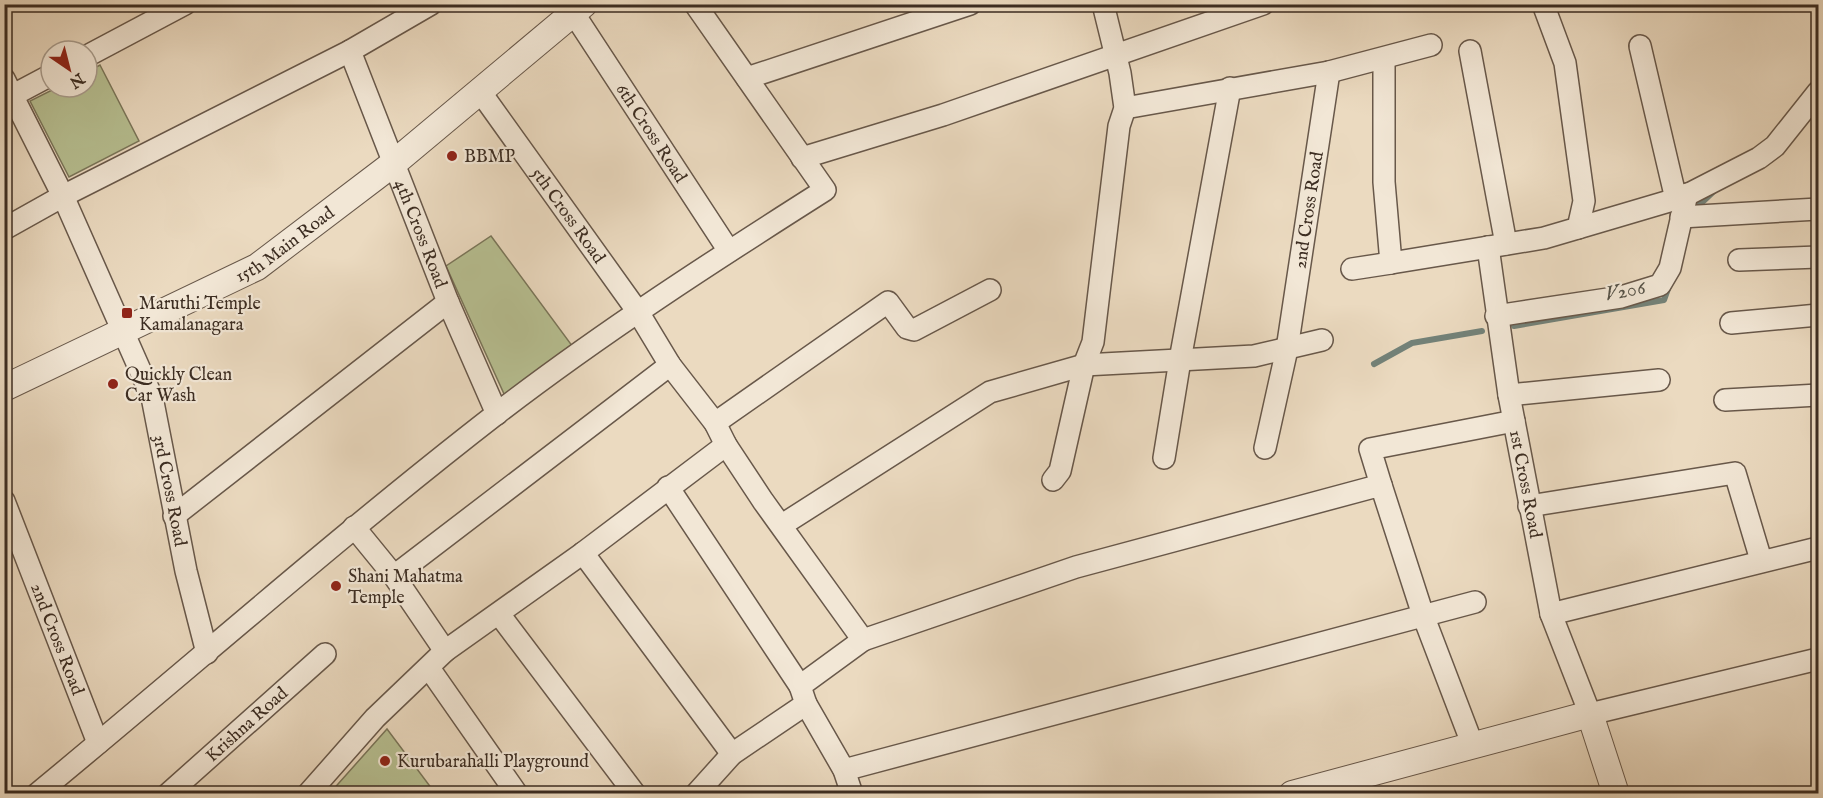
<svg xmlns="http://www.w3.org/2000/svg" width="1823" height="798" font-family="'IM FELL English',serif">
  <rect width="100%" height="100%" fill="#ebdac0"/>
  <filter id="stains"><feTurbulence type="fractalNoise" baseFrequency=".00333" numOctaves="4"/><feColorMatrix values="0 0 0 0 .2 0 0 0 0 .09 0 0 0 0 .02 0 0 0 .5 -.17"/></filter>
  <radialGradient id="worn" r=".72"><stop offset=".6" stop-color="#630" stop-opacity="0"/><stop offset="1" stop-color="#630" stop-opacity=".3"/></radialGradient>
  <!-- green -->
  <g fill="#b7c092" stroke="#7a765a" stroke-width="1.5">
    <path d="M100,65L139,141L69,177L30,101L58,87H87V72Z"/>
    <path d="M491,236L573,347L505,396L446,266Z"/>
    <path d="M387,729L435,793H330Z"/>
  </g>
  <g fill="none" stroke-linecap="round" stroke-linejoin="round">
    <!-- stream -->
    <g stroke="#738279" stroke-width="6">
      <path d="M1695,209L1714,191"/>
      <path d="M1514,326L1664,300L1669,286"/>
      <path d="M1374,364L1412,343L1482,331"/>
    </g>
    <!-- minor casing -->
    <g stroke="#68584a" stroke-width="24">
      <g id="minor">
        <path id="s1" d="M574,14L729,251"/>
        <path d="M1640,46L1676,199"/>
        <path id="s2" d="M350,51L448,302L497,414"/>
        <path d="M1470,51L1506,244"/>
        <path d="M87,56L185,4"/>
        <path d="M1384,59V182L1391,263L1544,238L1578,228L1584,201L1565,63L1543,4"/>
        <path d="M747,78L970,4"/>
        <path id="s3" d="M4,79L63,196L152,397L186,571L207,653"/>
        <path id="s4" d="M479,90L638,312L670,365L715,423L726,445L763,501L863,640L1076,567L1381,485L1423,615L1473,746"/>
        <path d="M4,100L51,75"/>
        <path d="M1125,108L1329,72L1431,45"/>
        <path d="M802,158L943,115L1263,4"/>
        <path d="M1681,217L1818,209"/>
        <path d="M1578,228L1683,197L1759,158L1775,146L1818,92"/>
        <path d="M4,229L63,196L350,51L431,4"/>
        <path id="s5" d="M1488,247L1509,395L1551,614L1590,714L1818,659"/>
        <path d="M1739,260L1818,257"/>
        <path d="M1352,269L1391,263"/>
        <path d="M1496,316L1621,297L1660,285L1670,268L1687,194"/>
        <path d="M1731,323L1818,315"/>
        <path d="M1509,395L1659,380"/>
        <path d="M1725,400L1818,395"/>
        <path d="M715,423L888,302L907,328L914,330L990,290"/>
        <path id="s6" d="M1265,448L1287,349L1329,72"/>
        <path d="M1164,458L1180,360L1230,88"/>
        <path d="M1053,480L1060,471L1084,365L1093,342L1119,126L1125,108L1120,73L1103,4"/>
        <path d="M1381,485L1370,449L1514,421"/>
        <path d="M668,487L800,686"/>
        <path id="s7" d="M4,501L98,743"/>
        <path d="M1529,506L1735,473L1761,560"/>
        <path d="M174,516L448,302"/>
        <path d="M782,525L990,392L1084,365L1254,356L1322,340"/>
        <path d="M354,527L394,576L445,651"/>
        <path d="M583,553L732,754"/>
        <path d="M394,576L670,365"/>
        <path d="M499,614L635,794"/>
        <path d="M1551,614L1818,548"/>
        <path d="M429,668L517,794"/>
        <path d="M806,704L844,770L852,794"/>
        <path d="M844,770L1475,602"/>
        <path d="M37,794C190,668 339,536 495,415C600,334 713,261 825,190L695,4"/>
        <path id="s8" d="M168,794L325,654"/>
        <path d="M308,794L375,718L445,651L583,553L726,445"/>
        <path d="M696,794L732,754L806,704L800,686L863,640"/>
      </g>
    </g>
    <!-- tertiary casing -->
    <g stroke="#68584a" stroke-width="28">
      <g id="tertiary">
        <path id="s9" d="M4,388L257,267L394,163L584,4"/>
        <path d="M1292,794L1590,714L1616,794"/>
      </g>
    </g>
    <!-- minor -->
    <use href="#minor" stroke="#f2e7d6" stroke-width="21"/>
    <!-- tertiary -->
    <use href="#tertiary" stroke="#f2e7d6" stroke-width="26"/>
  </g>
  <!-- markers -->
  <g fill="#8f2418" stroke="#f2e7d6" stroke-width="2">
    <circle cx="452" cy="156" r="6"/>
    <rect x="121" y="307" width="12" height="12" rx="3"/>
    <circle cx="113" cy="384" r="6"/>
    <circle cx="336" cy="586" r="6"/>
    <circle cx="385" cy="761" r="6"/>
  </g>
  <g text-anchor="middle" stroke-width="4.5" stroke-linejoin="round" paint-order="stroke">
    <!-- street labels -->
    <g font-size="18" fill="#3c2d22" stroke="#f2e7d6">
      <text dy="6" stroke="none"><textPath href="#s1" startOffset="142">6th Cross Road</textPath></text>
      <text dy="6" stroke="none"><textPath href="#s6" startOffset="242">2nd Cross Road</textPath></text>
      <text dy="6" stroke="none"><textPath href="#s4" startOffset="154">5th Cross Road</textPath></text>
      <text dy="6" stroke="none"><textPath href="#s2" startOffset="196">4th Cross Road</textPath></text>
      <text dy="6" stroke="none"><textPath href="#s9" startOffset="316">15th Main Road</textPath></text>
      <text dy="6" stroke="none"><textPath href="#s5" startOffset="240">1st Cross Road</textPath></text>
      <text dy="6" stroke="none"><textPath href="#s3" startOffset="446">3rd Cross Road</textPath></text>
      <text dy="6" stroke="none"><textPath href="#s7" startOffset="148">2nd Cross Road</textPath></text>
      <text dy="6" stroke="none"><textPath href="#s8" startOffset="105">Krishna Road</textPath></text>
    </g>
    <!-- poi labels -->
    <g font-size="18" fill="#3c2d22" stroke="#f2e7d6" text-anchor="start">
      <text x="464" y="162">BBMP</text>
      <text x="139" y="309">Maruthi Temple<tspan x="139" dy="21">Kamalanagara</tspan></text>
      <text x="125" y="380">Quickly Clean<tspan x="125" dy="21">Car Wash</tspan></text>
      <text x="348" y="582">Shani Mahatma<tspan x="348" dy="21">Temple</tspan></text>
      <text x="397" y="767">Kurubarahalli Playground</text>
    </g>
    <!-- water labels -->
    <g font-size="20" font-style="italic" fill="#535046" stroke="#f2e7d6">
      <text transform="translate(1625 290) rotate(-10)" y="7">V206</text>
    </g>
  </g>
  <!-- margin -->
  <rect width="1823" height="798" fill="none" stroke="#ebdac0" stroke-width="24"/>
  <rect x="6" y="6" width="1811" height="786" fill="none" stroke="#3c2d22" stroke-width="3"/>
  <rect x="12" y="12" width="1799" height="774" fill="none" stroke="#3c2d22" stroke-width="1.5"/>
  <!-- north arrow -->
  <g transform="translate(69 69) rotate(145)"><circle r="28" fill="#f2e7d6" stroke="#a99d8e" stroke-width="1.5"/>
  <path d="M0-4.5L10 22L0 15L-10 22Z" fill="#8f2418"/>
  <text y="-9" font-size="16" font-weight="bold" text-anchor="middle" fill="#3c2d22">N</text>
  </g>
  <rect width="100%" height="100%" filter="url(#stains)"/>
  <rect width="100%" height="100%" fill="url(#worn)"/>
</svg>
